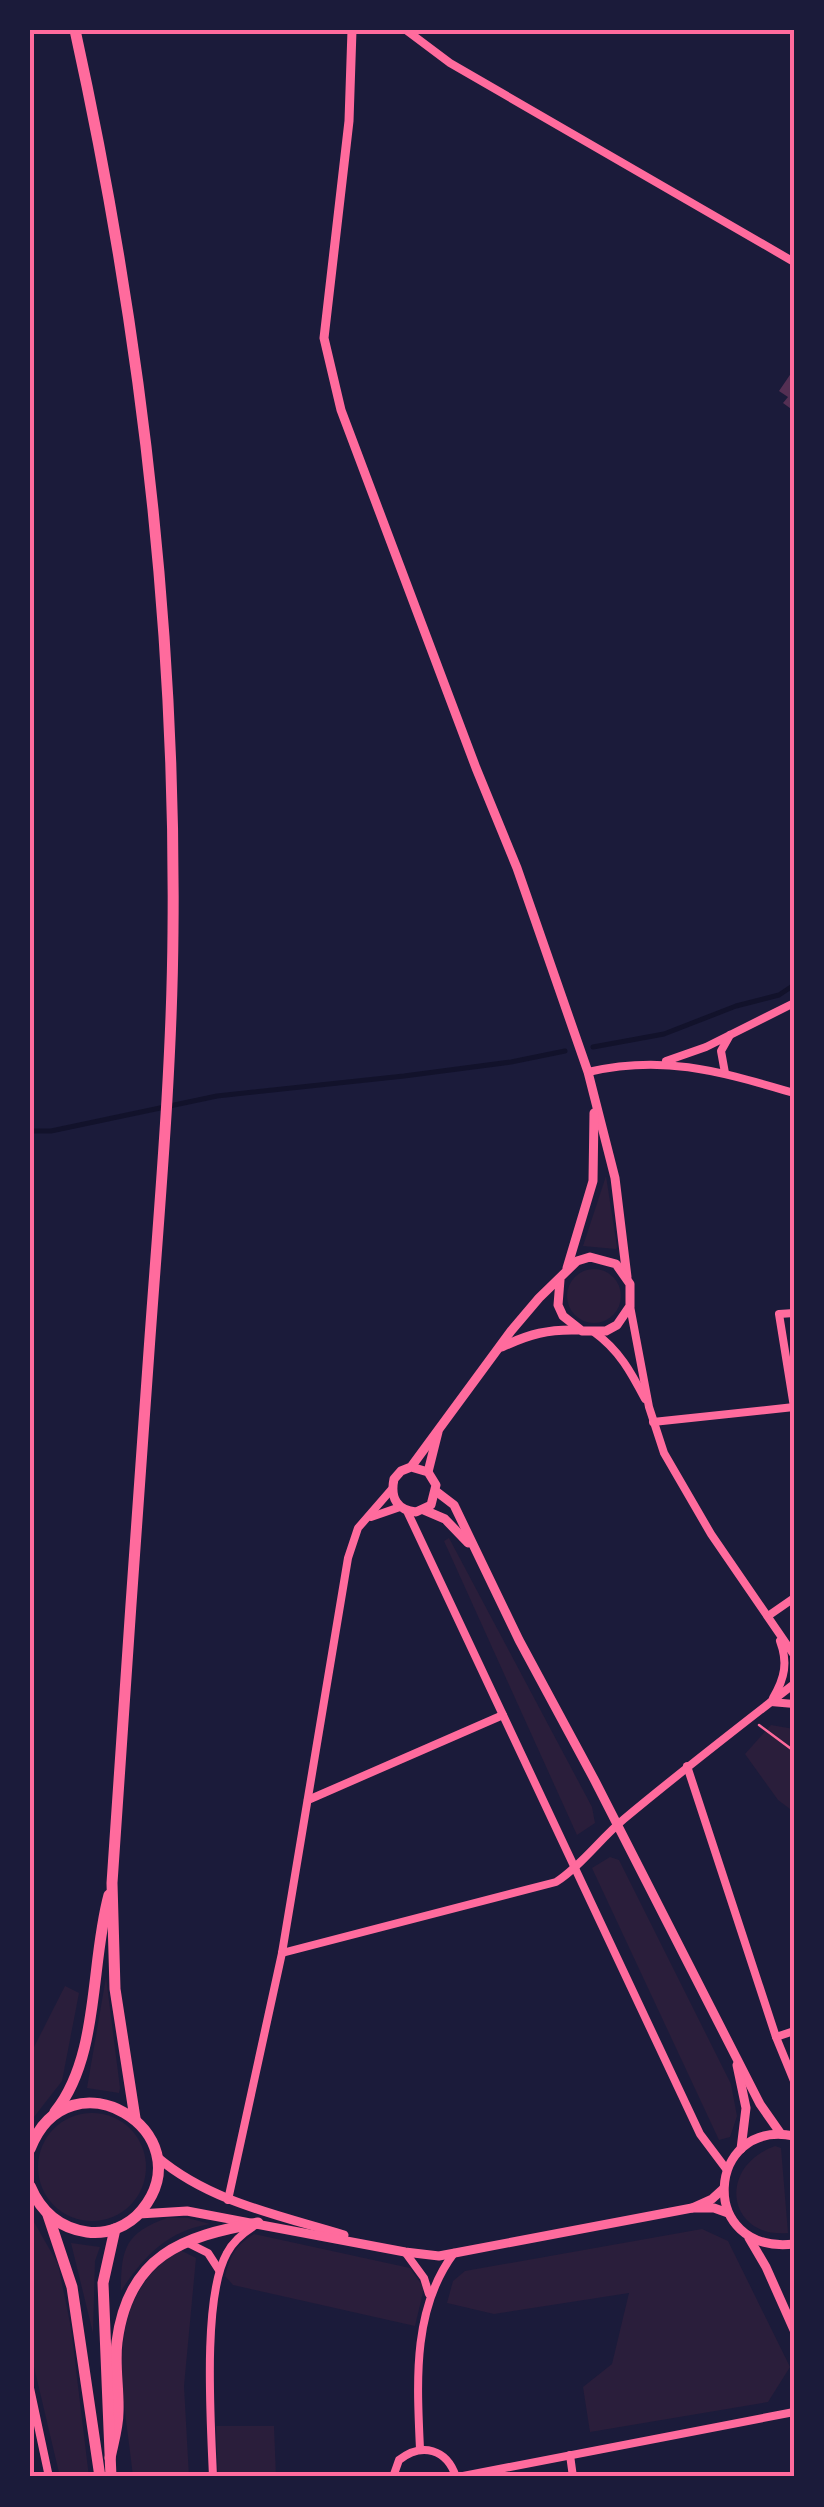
<svg xmlns="http://www.w3.org/2000/svg" width="824" height="2507" font-family="Jost,sans-serif">
  <rect width="100%" height="100%" fill="#1b1b3a"/>
  <!-- green -->
  <g fill="#2a1e3b">
    <path d="M606,1176L617,1247L616,1249L583,1246Z"/>
    <circle cx="594" cy="1296" r="27"/>
    <path d="M449,1538L592,1807L595,1823L577,1835L444,1541Z"/>
    <path d="M771,1725L794,1729V1812L778,1800L745,1754Z"/>
    <path d="M610,1857L619,1860L731,2084L737,2116L730,2137L719,2140L592,1868Z"/>
    <path d="M106,1977L120,2088L119,2093L87,2088Z"/>
    <path d="M65,1986L79,1993L62,2081L30,2122V2055Z"/>
    <circle cx="92" cy="2167" r="54"/>
    <path d="M775,2146L781,2148L788,2233C729,2239 715,2168 775,2146Z"/>
    <path d="M30,2215L58,2264L71,2328L89,2477H60L30,2350Z"/>
    <path d="M167,2218H188L210,2224C167,2231 144,2256 121,2291C121,2249 125,2233 167,2218Z"/>
    <path d="M702,2229L728,2241L790,2367L768,2402L590,2432L583,2387L612,2364L629,2293L494,2314L447,2303L453,2281L465,2271Z"/>
    <path d="M254,2234L410,2268L424,2288L415,2326L233,2285L225,2276C231,2254 235,2246 254,2234Z"/>
    <path d="M71,2243L100,2247L95,2261L93,2333Z"/>
    <path d="M180,2250L196,2258L184,2386L189,2477H133C125,2396 97,2300 180,2250Z"/>
    <path d="M274,2426L276,2477H218L216,2426Z"/>
  </g>
  <g fill="none" stroke-linecap="round" stroke-linejoin="round">
    <!-- stream -->
    <g stroke="#12122b" stroke-width="5">
      <path d="M593,1047L664,1034L736,1006L779,995L794,985"/>
      <path d="M30,1131H51L217,1096L404,1076L511,1062L565,1051"/>
    </g>
  </g>
  <!-- building -->
  <path fill="#542f53" d="M794,369V411L783,403L788,397L779,391Z"/>
  <g fill="none" stroke-linecap="round" stroke-linejoin="round">
    <!-- path -->
    <path stroke="#ff6b9d" stroke-width="2.5" d="M759,1725L794,1751"/>
    <!-- minor -->
    <g stroke="#ff6b9d" stroke-width="8">
      <path d="M406,30L450,63L794,262"/>
      <path d="M794,504V513"/>
      <path d="M666,1061L706,1047L794,1003"/>
      <path d="M588,1072C665,1054 721,1072 794,1093"/>
      <path d="M725,1073L721,1051L730,1035"/>
      <path d="M630,1306L649,1407L664,1453L711,1534L794,1655"/>
      <path d="M594,1332C619,1350 631,1372 645,1399"/>
      <path d="M653,1422L794,1407L779,1314L794,1313"/>
      <path d="M407,1511L700,2134L727,2170"/>
      <path d="M371,1517L400,1507"/>
      <path d="M768,1616L794,1598"/>
      <path d="M773,1698C785,1678 788,1662 780,1641"/>
      <path d="M771,1702L794,1704"/>
      <path d="M687,1766L776,2037L794,2081"/>
      <path d="M308,1800L503,1715"/>
      <path d="M282,1953L556,1882C581,1866 600,1839 624,1819C679,1773 736,1729 794,1684"/>
      <path d="M776,2037L794,2031"/>
      <path d="M228,2200L282,1953L348,1558L358,1528L391,1490"/>
      <path d="M186,2242L208,2253L219,2270"/>
      <path d="M405,2252L424,2278L429,2294"/>
      <path d="M30,2388L49,2477"/>
      <path d="M420,2449C417,2382 412,2309 454,2253"/>
      <path d="M570,2455L573,2477"/>
      <path d="M213,2477C211,2424 202,2297 227,2253C233,2241 243,2233 254,2226"/>
      <path d="M393,2477L399,2460C422,2442 447,2449 456,2477"/>
      <path d="M458,2477L794,2412"/>
    </g>
    <!-- tertiary -->
    <g stroke="#ff6b9d" stroke-width="9">
      <path d="M352,30L349,121L324,338L341,410L476,768L517,868L588,1072L615,1178L627,1277"/>
      <path d="M567,1268L593,1181L594,1113"/>
      <path d="M502,1347C529,1334 549,1329 578,1330"/>
      <path d="M411,1467L428,1472L436,1485L431,1505L416,1512C397,1510 390,1498 394,1479L401,1471L411,1467L511,1331L539,1298L577,1261L590,1257L616,1264L630,1284V1306L617,1325L606,1331H582L563,1316L558,1305L560,1280"/>
      <path d="M428,1472L438,1432"/>
      <path d="M437,1492L454,1505L519,1640L595,1781L760,2104L781,2134"/>
      <path d="M424,1510L445,1519L468,1543"/>
      <path d="M737,2065L746,2108L741,2149"/>
      <path d="M794,2136C706,2118 696,2255 794,2244"/>
      <path d="M157,2157C210,2202 279,2215 344,2235"/>
      <path d="M723,2189L712,2199L692,2208H714L728,2213"/>
      <path d="M139,2214L187,2211L405,2252L439,2256L692,2208"/>
      <path d="M749,2238L766,2267L794,2330"/>
    </g>
    <!-- primary -->
    <g stroke="#ff6b9d" stroke-width="11">
      <path d="M75,30C140,325 176,628 173,931C172,1071 159,1211 149,1351C136,1528 124,1706 112,1883L115,1989L135,2118"/>
      <path d="M55,2112C100,2056 90,1964 109,1895"/>
      <path d="M30,2149C69,2049 205,2132 142,2210C129,2226 107,2235 87,2232C59,2228 41,2212 30,2186"/>
      <path d="M48,2215L72,2287L100,2477"/>
      <path d="M110,2458C113,2443 118,2427 118,2412C119,2389 114,2365 117,2342C128,2256 182,2236 258,2223"/>
      <path d="M111,2477L103,2283L115,2229"/>
    </g>
  </g>
  <!-- border -->
  <rect width="824" height="2507" fill="none" stroke="#1b1b3a" stroke-width="65"/>
  <rect x="32" y="32" width="760" height="2442" fill="none" stroke="#ff6b9d" stroke-width="4"/>
</svg>
